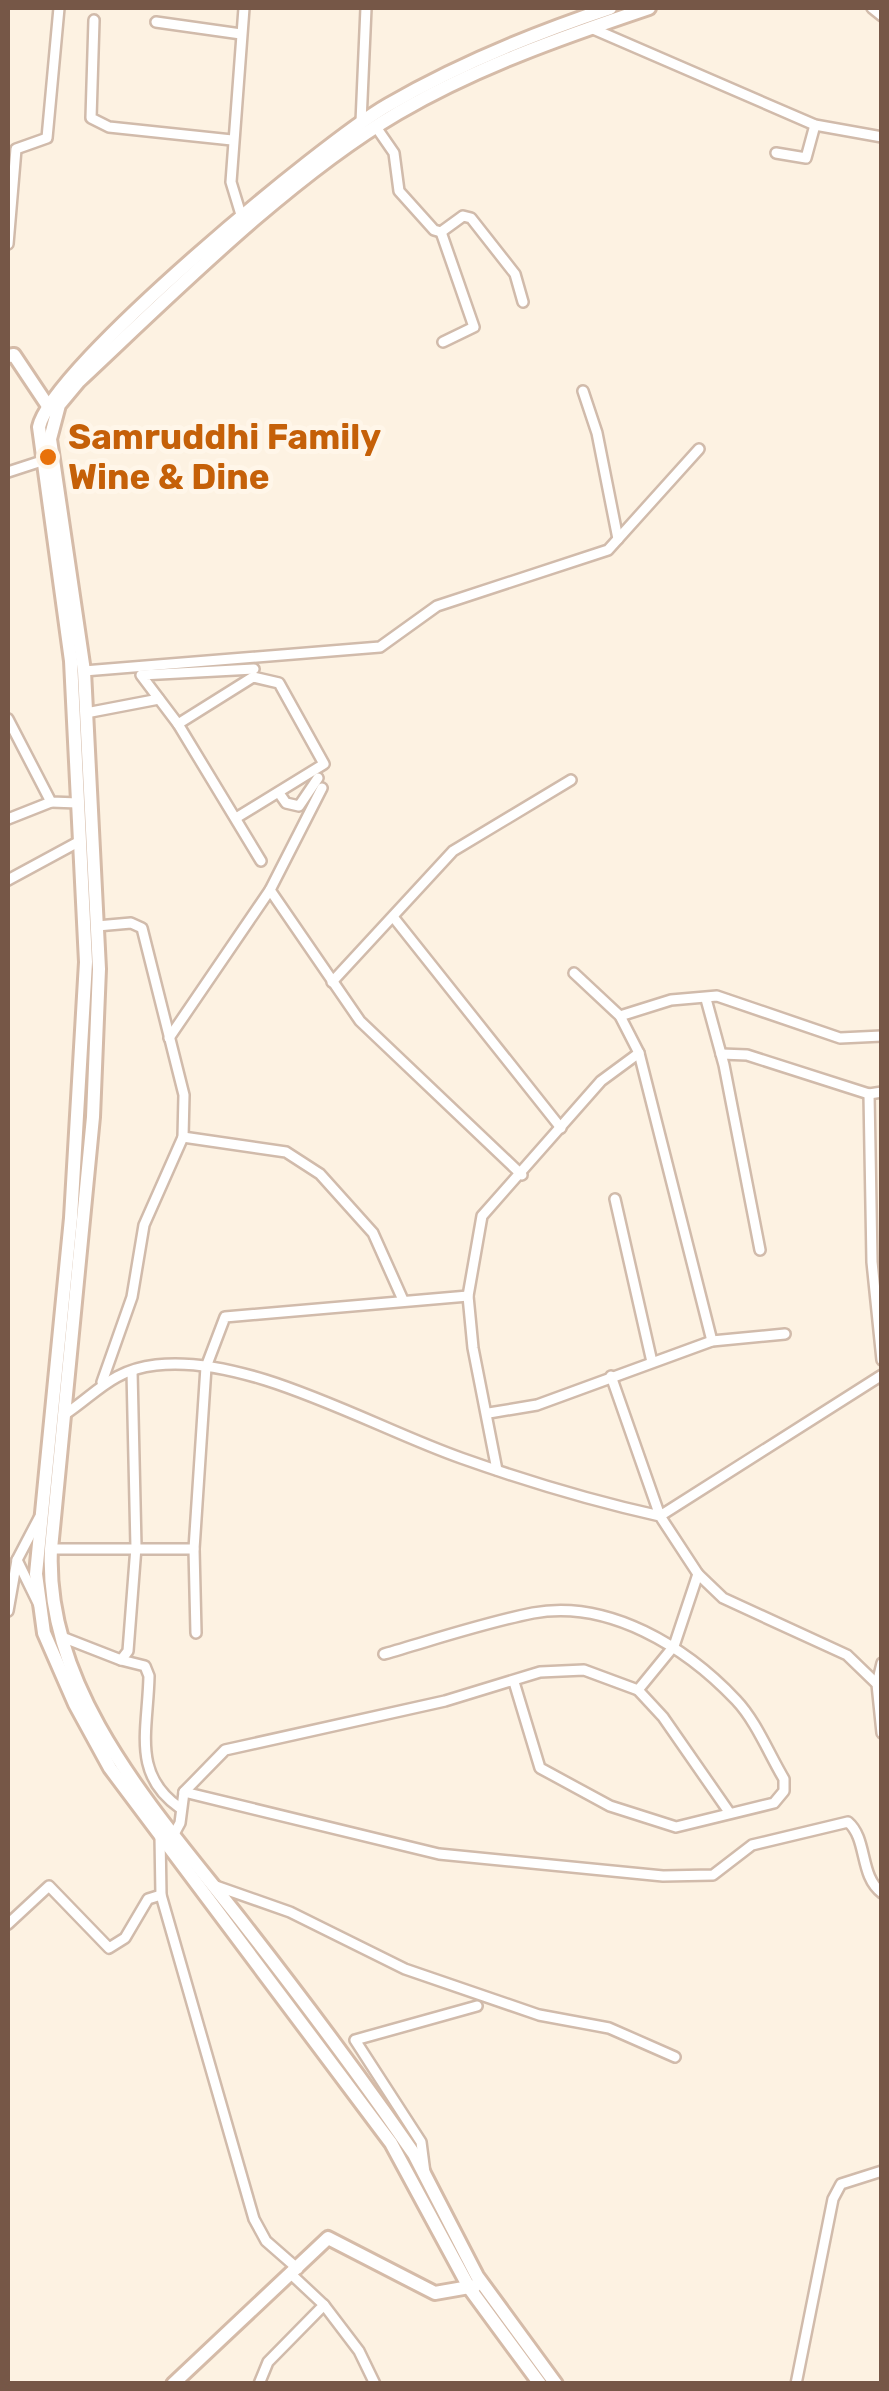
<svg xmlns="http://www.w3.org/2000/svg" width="889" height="2391" font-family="Rubik,sans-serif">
  <rect width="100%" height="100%" fill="#fdf2e2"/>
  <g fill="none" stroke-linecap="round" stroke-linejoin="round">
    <!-- street casing -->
    <g stroke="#d1bbab" stroke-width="14">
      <g id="street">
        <path d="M872,8L882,16"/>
        <path d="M94,20L91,118L109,127L232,140"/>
        <path d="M156,22L241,34"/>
        <path d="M591,28L815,125L882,137"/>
        <path d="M361,122L366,8"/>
        <path d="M376,127L394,153L399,191L434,230L441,232L463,216L471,218L515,274L523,302"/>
        <path d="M776,153L806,158L815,125"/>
        <path d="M242,218L231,182L244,8"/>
        <path d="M441,232L474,327L443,342"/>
        <path d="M8,244L16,149L47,138L59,8"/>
        <path d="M583,391L597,433L618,539"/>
        <path d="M8,472L48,459"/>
        <path d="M254,669L141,675L178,724L261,861"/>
        <path d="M84,671L380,647L437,606L608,550L699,449"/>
        <path d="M86,713L159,699"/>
        <path d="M8,719L51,802L78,803"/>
        <path d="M178,724L253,677L279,683L324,764L236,818"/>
        <path d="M279,793L286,803L299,806L318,778"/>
        <path d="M8,819L51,802"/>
        <path d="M8,880L80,841"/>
        <path d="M270,890L360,1021L522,1175"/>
        <path d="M394,918L561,1128"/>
        <path d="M97,926L131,923L142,928L184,1095L183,1137L144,1225L132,1297L102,1382"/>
        <path d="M574,973L620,1016L639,1053L712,1341"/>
        <path d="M332,982L453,851L571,780"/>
        <path d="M706,999L724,1065L760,1250"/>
        <path d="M620,1016L671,1000L717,996L840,1038L882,1036"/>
        <path d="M169,1038L270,890L322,788"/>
        <path d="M721,1054L747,1055L869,1094L882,1092"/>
        <path d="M869,1094L872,1262L882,1360"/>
        <path d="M183,1137L286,1152L320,1174L373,1233L403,1300"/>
        <path d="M615,1199L652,1362"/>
        <path d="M611,1376L660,1516L882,1375"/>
        <path d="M489,1413L537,1405L712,1341L785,1334"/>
        <path d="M64,1415C97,1393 112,1370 156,1365C249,1354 372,1427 461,1458C526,1481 592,1501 660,1516L698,1574L723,1598L847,1655L877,1684L882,1733"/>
        <path d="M497,1470L473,1348L468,1296L482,1216L601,1081L639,1053"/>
        <path d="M51,1549H194"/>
        <path d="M17,1560L39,1605"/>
        <path d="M8,1611L17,1560L39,1518"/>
        <path d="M196,1633L194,1549L206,1367L225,1317L468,1296"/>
        <path d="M62,1637L121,1660L128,1651L136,1547L132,1371"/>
        <path d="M384,1654C433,1640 483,1623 533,1613C609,1599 686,1647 736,1700C756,1721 769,1754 784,1779V1791L774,1803L676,1827L610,1806L540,1768L514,1682"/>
        <path d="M121,1660L145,1666L149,1676C148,1730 131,1774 180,1808"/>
        <path d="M877,1684L882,1663"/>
        <path d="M638,1690L663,1717L729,1812"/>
        <path d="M184,1792L439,1854L663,1876L713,1875L752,1845L848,1822C868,1839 859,1876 882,1893"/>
        <path d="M174,1834L180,1823L184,1792L225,1750L445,1701L540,1672L584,1670L638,1690L674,1646L698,1574"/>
        <path d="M160,1836L161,1895L254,2219L266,2241L298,2269"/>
        <path d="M216,1886L290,1912L405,1969L539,2015L609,2028L675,2057"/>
        <path d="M8,1924L49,1886L109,1948L125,1938L148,1899L161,1895"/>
        <path d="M425,2173L421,2142L355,2040L477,2006"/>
        <path d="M324,2305L359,2351L375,2384"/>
        <path d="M259,2384L268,2362L324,2305L292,2275"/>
        <path d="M796,2384L833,2199L841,2184L882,2171"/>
      </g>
    </g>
    <!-- secondary casing -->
    <g stroke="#d5bba8" stroke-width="18">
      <g id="secondary">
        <path d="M8,356L14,355L50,409"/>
        <path d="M173,2384L328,2238L435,2293L475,2286"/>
        <path d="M540,2384L470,2289L391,2143L110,1768L75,1704L44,1633L36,1574L71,1218L86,962L71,661L39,427C52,367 325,141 388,105C459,64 532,34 610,8"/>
        <path d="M556,2384L477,2276L414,2154L386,2114C339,2048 290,1983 240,1919C157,1813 44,1693 51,1549L93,1117L99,969L84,671L50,439L59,405L79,381C173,293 289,177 398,113C477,67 563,37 649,8"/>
      </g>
    </g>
    <!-- street -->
    <use href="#street" stroke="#fff" stroke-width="9"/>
    <!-- secondary -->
    <use href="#secondary" stroke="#fff" stroke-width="12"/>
  </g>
  <!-- markers -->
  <circle fill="#e8710a" stroke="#fff6e9" stroke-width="4" cx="48" cy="457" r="10"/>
  <g text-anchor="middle" stroke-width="10" stroke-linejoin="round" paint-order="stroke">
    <!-- food labels -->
    <g font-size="35" font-weight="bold" fill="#c56008" stroke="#fff6e9" text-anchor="start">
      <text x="68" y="449">Samruddhi Family<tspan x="68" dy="40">Wine &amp; Dine</tspan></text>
    </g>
  </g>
  <!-- border -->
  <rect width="889" height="2391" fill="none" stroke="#765747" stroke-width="20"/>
</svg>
